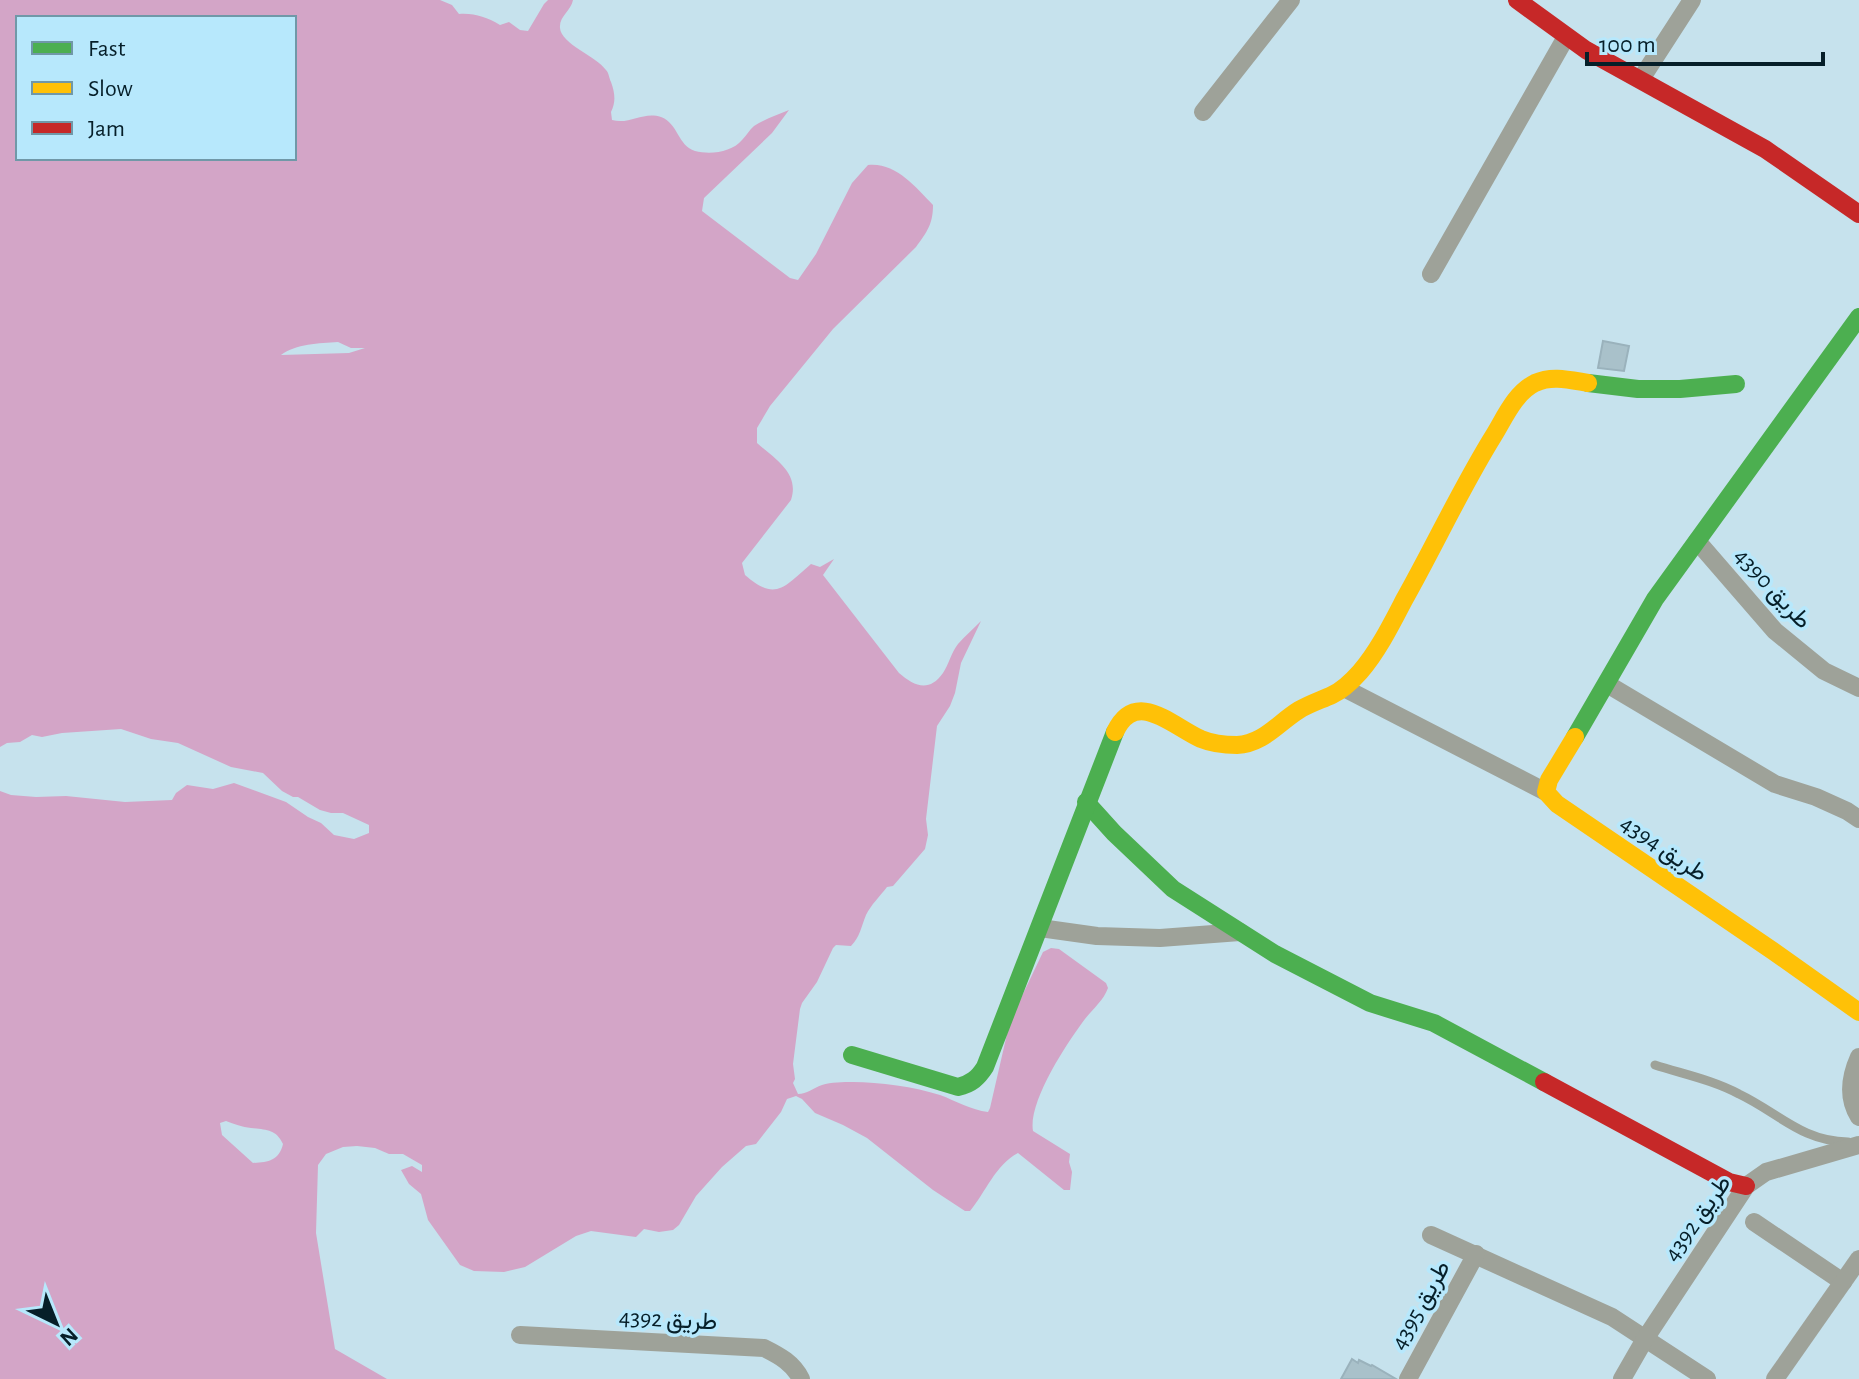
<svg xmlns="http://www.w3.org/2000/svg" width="1859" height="1379" font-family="'Alegreya Sans',Vazirmatn,sans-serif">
  <rect width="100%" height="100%" fill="#c6e2ed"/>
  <!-- water -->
  <path fill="#d3a5c7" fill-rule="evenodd" d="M0,0H440L452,5L459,14C475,13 486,17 500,25L509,22L520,30L528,31L544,4L548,0H573C571,11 559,16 560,28C561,44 596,56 606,70C609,73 609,78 611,82C615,93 616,102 611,112L612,120C630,125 643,111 661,117C678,123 678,146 695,151C711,155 732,152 742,140C747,135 749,130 754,126C765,119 777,115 789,110L772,133L704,198L702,211L790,278L798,280L816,254L852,183L868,165C895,162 915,186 933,205C933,224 927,232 916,247L833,329L770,406L757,428V443C775,459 800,473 791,500L742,563L745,575C776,602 784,587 811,564L820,567L834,559L823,575L899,673C914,686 929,693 943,673C949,664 951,653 958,644C965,636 974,628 981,621L961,663L955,693L950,706L937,726L926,819L928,835L925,849L893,886L887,887C880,896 871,905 866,915C861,927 860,937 851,946L836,945L833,948L817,982L802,1003L800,1009L793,1064L795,1079L793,1083L798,1094C807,1094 813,1088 822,1085C831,1082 843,1082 853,1082C879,1082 915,1087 940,1095C956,1101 971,1110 988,1112L990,1108L1010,1021L1043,952L1051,948L1059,949L1106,983L1108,988C1103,1002 1090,1011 1082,1023C1065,1046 1028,1103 1033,1131L1070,1154L1069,1162L1072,1172L1070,1190H1064L1018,1153C996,1164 985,1193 970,1211H965L933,1190L867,1138L843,1125L815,1113L802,1099L796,1096L787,1099L781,1112L756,1144L746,1146L722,1167L696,1196L679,1225L673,1230L659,1232L644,1229L636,1237L591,1231L576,1236L525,1267L504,1272L474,1271L460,1265L428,1220L421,1194L409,1184L401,1170L412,1166L422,1172V1165L403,1154H389L375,1148L357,1146L343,1147L326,1154L318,1165L316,1233L335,1349L387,1379H0V791L11,795L36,797L66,796L125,802L172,800L176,793L187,785L213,789L234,783L286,802L308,817L321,823L334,835L354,839L369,833V825L343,813H331L320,810L298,797H293L282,791L263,773L231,767L178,743L151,739L121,729L62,733L42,737L32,735L20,742L7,743L0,747ZM18,18H294V158H18ZM338,342L351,348H365L349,353L281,355C296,344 319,343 338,342ZM226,1121C234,1124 242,1127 251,1128C266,1130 276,1129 283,1144C279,1161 268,1162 253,1163L222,1135L220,1123Z"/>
  <!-- building -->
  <g fill="#a9c1ca" stroke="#9ab2bc" stroke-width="2">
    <path d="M1603,341L1629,346L1624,371L1598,368Z"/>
    <path d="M1352,1359L1358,1363L1359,1360L1371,1366L1372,1365L1396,1379H1341Z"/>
  </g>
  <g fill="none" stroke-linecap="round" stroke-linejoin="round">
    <!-- lane -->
    <path stroke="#9ea299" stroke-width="9" d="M1655,1065C1683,1074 1713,1080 1739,1094C1779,1113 1801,1141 1848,1142"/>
    <!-- street -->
    <g stroke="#9ea299" stroke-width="18">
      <path d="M1641,79L1692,0"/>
      <path d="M1203,112L1291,0"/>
      <path d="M1431,274L1566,37"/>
      <path d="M1697,541L1775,631L1824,671L1859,688"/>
      <path d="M1607,684L1775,784L1816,797L1847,811L1859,819"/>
      <path d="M1344,688L1546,792"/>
      <path d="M1040,928L1097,936L1160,938L1240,932"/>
      <path d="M1859,1057C1850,1077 1847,1098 1859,1117"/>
      <path d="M1754,1222L1843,1282"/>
      <path d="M1431,1235L1612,1317L1707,1379"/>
      <path d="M520,1335L764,1348C780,1356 793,1363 801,1379"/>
      <path d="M1408,1379L1476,1254"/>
      <path d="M1622,1379L1645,1339L1746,1186L1766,1172L1859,1145"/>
      <path d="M1775,1379L1859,1259"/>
    </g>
    <!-- fast -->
    <g stroke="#4caf50" stroke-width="18">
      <path d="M1588,383L1638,389H1680L1736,384"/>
      <path d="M1575,737L1655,599L1859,317"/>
      <path d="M1086,802L1114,833L1173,889L1275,954L1370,1003L1434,1023L1544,1082"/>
      <path d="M852,1055L958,1087C971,1084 978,1078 985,1067L1115,732"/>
    </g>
    <!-- slow -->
    <g stroke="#ffc107" stroke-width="18">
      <path d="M1115,732C1136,688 1172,726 1201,739C1213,744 1224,745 1237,745C1263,744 1278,723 1299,710C1309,704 1321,700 1332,695C1343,690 1352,681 1360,672C1378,651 1391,625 1404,600C1435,545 1461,488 1494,435C1505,417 1515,393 1535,383C1552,375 1570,380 1588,383"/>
      <path d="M1575,737L1549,780L1546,792L1557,804L1773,951L1859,1012"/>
    </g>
    <!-- jam -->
    <g stroke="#c62828" stroke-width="18">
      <path d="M1517,0L1586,50L1765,149L1859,214"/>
      <path d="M1544,1082L1729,1182L1746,1186"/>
    </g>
  </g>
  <g text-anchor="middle" stroke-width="7" stroke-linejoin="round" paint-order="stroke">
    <!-- street labels -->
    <g font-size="24" fill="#061f29" stroke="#b7e8fc">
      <text transform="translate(1773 588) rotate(47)" y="8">طريق 4390</text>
      <text transform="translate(1664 848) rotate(34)" y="8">طريق 4394</text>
      <text transform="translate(1697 1218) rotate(-55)" y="8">طريق 4392</text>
      <text transform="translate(1420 1305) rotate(-61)" y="8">طريق 4395</text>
      <text transform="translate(668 1319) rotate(3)" y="8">طريق 4392</text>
    </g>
  </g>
  <!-- legend -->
  <rect x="16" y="16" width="280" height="144" fill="#b7e8fc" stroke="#7098a8" stroke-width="2"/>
  <rect x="32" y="42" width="40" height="12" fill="#4caf50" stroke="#7098a8" stroke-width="2"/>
  <text x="88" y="56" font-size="24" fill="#061f29">Fast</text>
  <rect x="32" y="82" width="40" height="12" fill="#ffc107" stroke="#7098a8" stroke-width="2"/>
  <text x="88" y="96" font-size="24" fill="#061f29">Slow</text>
  <rect x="32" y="122" width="40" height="12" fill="#c62828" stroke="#7098a8" stroke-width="2"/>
  <text x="88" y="136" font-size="24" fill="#061f29">Jam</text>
  <!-- north arrow -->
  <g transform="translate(56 1323) rotate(137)" stroke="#b7e8fc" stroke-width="6" paint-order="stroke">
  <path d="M0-6L14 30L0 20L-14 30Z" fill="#061f29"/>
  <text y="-12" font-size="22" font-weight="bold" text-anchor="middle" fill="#061f29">N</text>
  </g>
  <!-- scale -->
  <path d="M1587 52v12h236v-12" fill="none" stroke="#061f29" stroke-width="4"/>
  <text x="1599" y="52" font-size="24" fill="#061f29" stroke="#b7e8fc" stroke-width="6" paint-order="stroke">100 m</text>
</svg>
